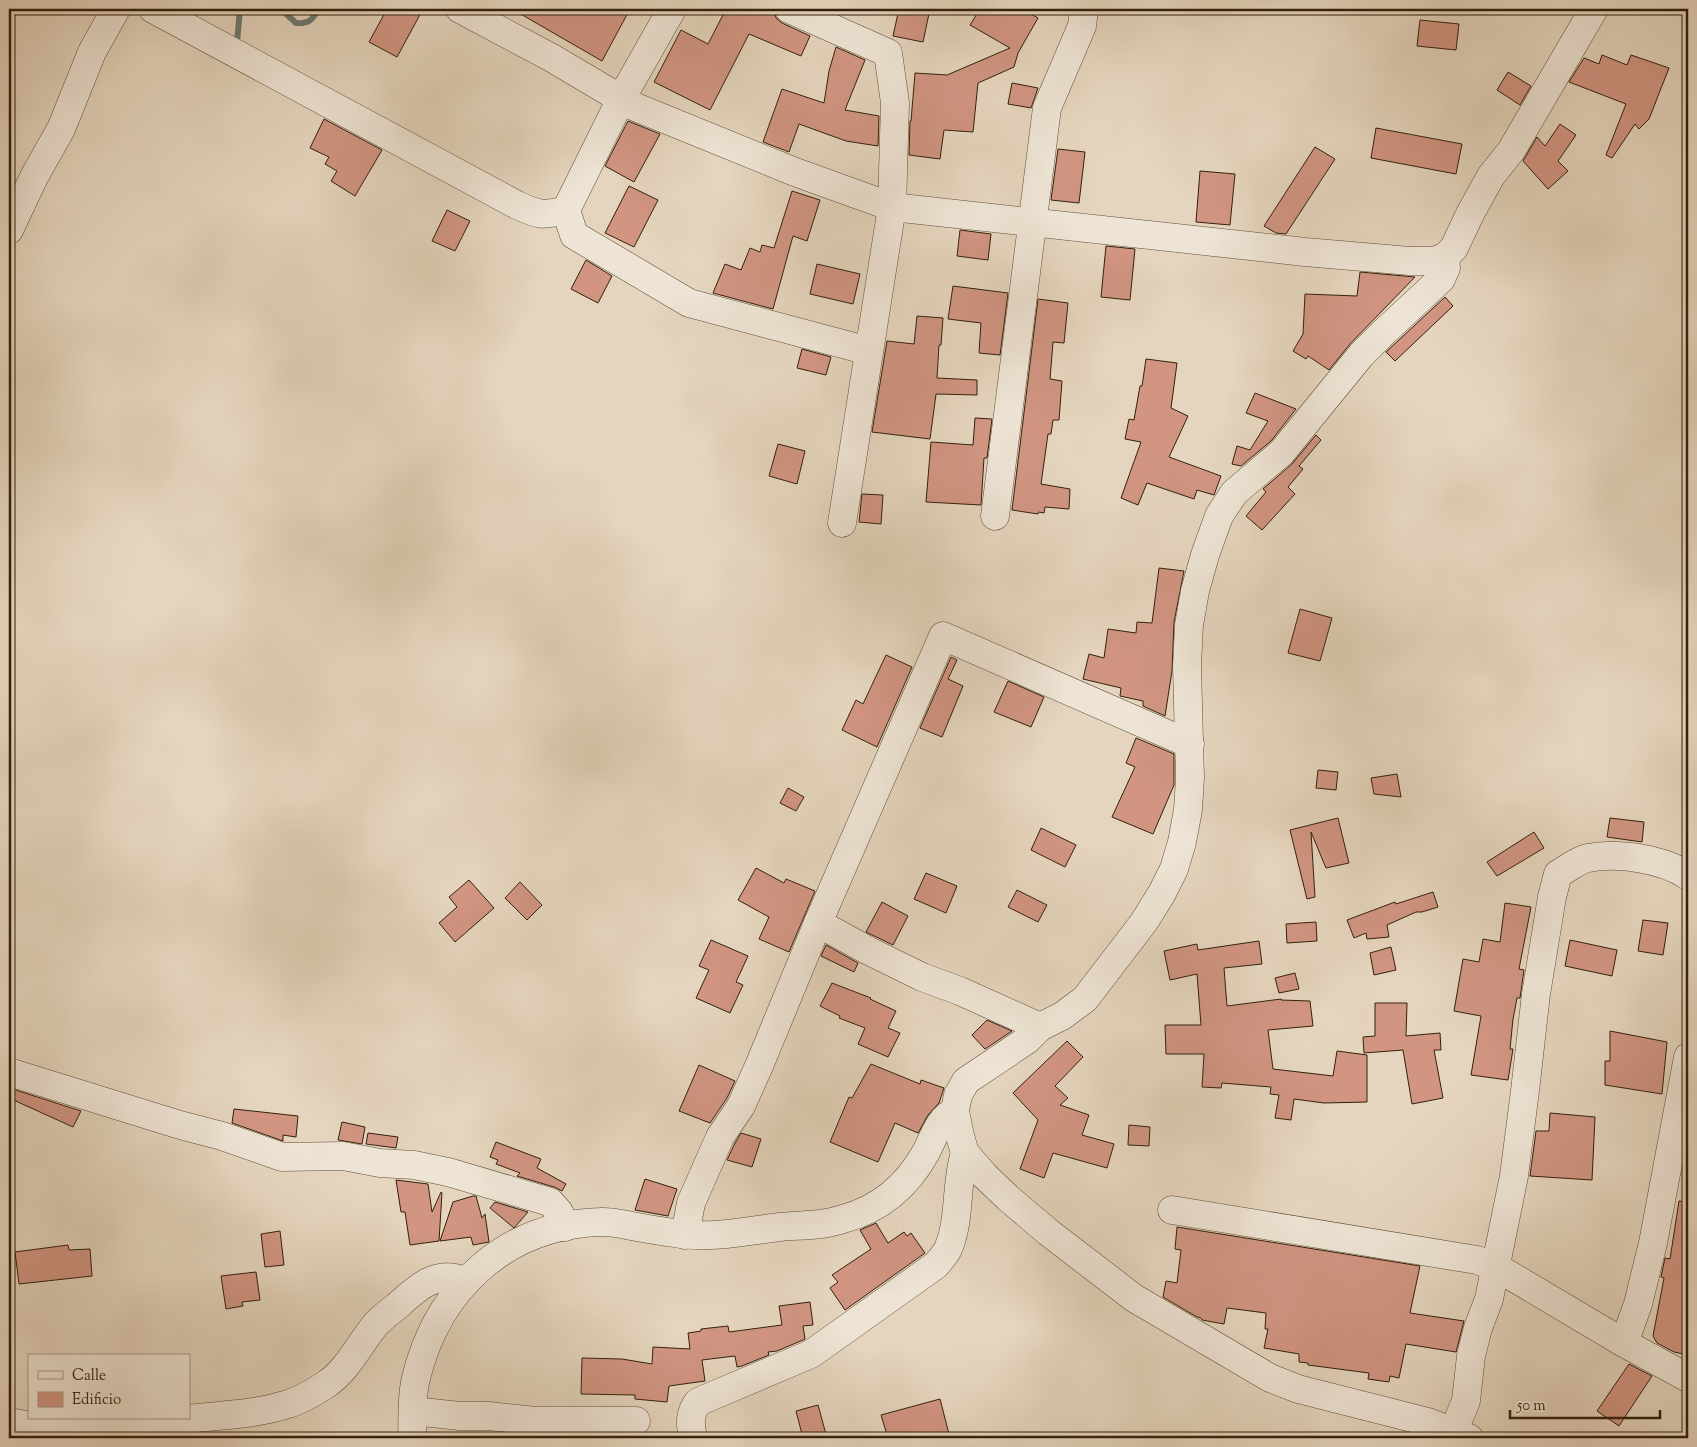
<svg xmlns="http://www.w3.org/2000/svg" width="1697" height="1447" font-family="'Sorts Mill Goudy',serif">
  <rect width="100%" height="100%" fill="#e5d5be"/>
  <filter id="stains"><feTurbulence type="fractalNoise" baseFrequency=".004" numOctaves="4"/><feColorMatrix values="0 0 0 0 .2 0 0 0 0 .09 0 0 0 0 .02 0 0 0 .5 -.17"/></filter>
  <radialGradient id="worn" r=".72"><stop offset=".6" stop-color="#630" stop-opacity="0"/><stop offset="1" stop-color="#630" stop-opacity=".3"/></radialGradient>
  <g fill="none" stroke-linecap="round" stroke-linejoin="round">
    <!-- stream -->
    <g stroke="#6e7b71" stroke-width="6">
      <path d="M281,9L296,23C309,24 312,20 319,9"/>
      <path d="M237,42L240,9"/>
    </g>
  </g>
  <!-- building -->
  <g fill="#d19582" stroke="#32200c">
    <path d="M387,9H423L397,57L369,42Z"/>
    <path d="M512,9H630L602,61Z"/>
    <path d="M726,9H774L776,18L782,23L810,36L801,56L749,34L710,110L654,82L681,30L708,44Z"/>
    <path d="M899,9H930L923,42L893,36Z"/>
    <path d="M980,9H1022L1038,18L1018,53L1014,67L978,83L973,132L944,130L940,159L909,155L910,121H911L915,73L947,75L1010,48L970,25Z"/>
    <path d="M1420,20L1459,24L1456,50L1417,46Z"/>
    <path d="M836,47L865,60L845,110L879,116L878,146L846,141L799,124L789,152L763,142L782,89L824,103L829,71Z"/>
    <path d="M1602,55L1627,65L1631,55L1669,68L1649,119L1639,129L1635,124L1612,158L1606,155L1626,104L1569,82L1584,58L1599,64Z"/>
    <path d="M1508,72L1531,86L1520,105L1497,90Z"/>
    <path d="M1012,83L1038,88L1031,108L1008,104Z"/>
    <path d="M324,119L382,150L355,196L331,181L337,171L325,164L329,157L310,148Z"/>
    <path d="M628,121L660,134L634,182L605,166Z"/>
    <path d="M1560,124L1576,135L1558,161L1568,171L1548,189L1523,161L1537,137L1545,146Z"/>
    <path d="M1376,128L1462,144L1456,174L1371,158Z"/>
    <path d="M1315,147L1335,159L1286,234L1276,233L1264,226Z"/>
    <path d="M1058,149L1085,152L1079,203L1051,200Z"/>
    <path d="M1200,171L1235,174L1230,225L1196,222Z"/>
    <path d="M629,186L658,200L634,247L605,233Z"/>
    <path d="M792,191L820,200L807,241L793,236L773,309L713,293L725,264L741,270L750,248L760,252L762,245L774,248Z"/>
    <path d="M447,210L470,221L455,251L432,241Z"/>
    <path d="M960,230L991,234L988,260L957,256Z"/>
    <path d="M1106,246L1135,249L1130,300L1101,297Z"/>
    <path d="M586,260L612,276L598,303L571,289Z"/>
    <path d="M817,264L860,274L853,304L810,294Z"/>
    <path d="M1360,272L1415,277L1350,344L1329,370L1308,356L1306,359L1293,351L1303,334L1305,294L1357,296Z"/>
    <path d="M953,286L1008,293L1000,355L979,353L981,323L948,319Z"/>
    <path d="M1445,297L1453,306L1395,361L1386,352Z"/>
    <path d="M1038,299L1068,303L1064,343L1053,342L1050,379L1062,381L1059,420H1053L1051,434H1048L1041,484L1070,489L1069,509L1045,507L1044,513L1039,512L1038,514L1012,510Z"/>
    <path d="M917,316L943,318L941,345H939L937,378L977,380V395L936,394L930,439L872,432L887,341L914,344Z"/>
    <path d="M802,349L831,357L826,375L797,368Z"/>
    <path d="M1146,359L1177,363L1171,408L1188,416L1169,457L1221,476L1214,495L1197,490L1194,499L1147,483L1138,505L1121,498L1141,442L1125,439L1129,419L1134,420L1140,386H1142Z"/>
    <path d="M1255,393L1296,409L1271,441L1241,466L1232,464L1237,446L1250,450L1268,421L1246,413Z"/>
    <path d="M975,418L992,419L987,458H984L981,505L926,502L931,442L973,445Z"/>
    <path d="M1316,435L1321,440L1299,466L1303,469L1288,487L1295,494L1262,530L1246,516L1266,492L1263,489L1292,464Z"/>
    <path d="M778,444L805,451L797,484L769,476Z"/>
    <path d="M862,494L883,495L881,524L859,522Z"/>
    <path d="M1159,568L1184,571L1174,622L1172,671L1165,716L1143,706V701L1120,696L1121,688L1083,679L1089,654L1104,658L1108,629L1136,633L1137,622L1152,623Z"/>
    <path d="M1300,609L1332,618L1320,661L1288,653Z"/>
    <path d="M886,655L912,667L877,747L842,730L856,700L863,704Z"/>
    <path d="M951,657L957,660L948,679L963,686L942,737L920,728Z"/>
    <path d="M1008,681L1044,697L1031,727L994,712Z"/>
    <path d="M1136,738L1174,754V785L1153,834L1112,817L1135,767L1126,763Z"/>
    <path d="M1318,770L1338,772L1336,790L1316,788Z"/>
    <path d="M1397,774L1401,797L1374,794L1371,778Z"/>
    <path d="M788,788L804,797L796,811L780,803Z"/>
    <path d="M1338,818L1349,863L1326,868L1311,832L1315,897L1307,899L1290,830Z"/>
    <path d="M1610,818L1644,822L1642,842L1607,837Z"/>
    <path d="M1041,828L1076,845L1065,867L1031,850Z"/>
    <path d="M1534,832L1544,848L1497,876L1487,862Z"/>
    <path d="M756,868L784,883L786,879L815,891L789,952L759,939L769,917L738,900Z"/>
    <path d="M926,873L957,886L946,913L914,899Z"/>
    <path d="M469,880L494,908L455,942L439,923L457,907L449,897Z"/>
    <path d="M520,882L542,905L527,920L505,898Z"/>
    <path d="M1017,890L1047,905L1038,922L1008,907Z"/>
    <path d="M1433,892L1438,907L1422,912H1416L1387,925L1389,937L1367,939L1366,933L1354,938L1347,920L1395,902L1396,904Z"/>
    <path d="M882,902L908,916L893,945L866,932Z"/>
    <path d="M1505,903L1531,907L1519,969L1524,970L1520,998H1517L1513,1019L1510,1049H1513L1508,1080L1471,1075L1481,1016L1454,1011L1463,959L1479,962L1483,939L1500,942Z"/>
    <path d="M1643,920L1668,923L1663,955L1638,951Z"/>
    <path d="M1316,922L1317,941L1287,943L1286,924Z"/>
    <path d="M711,940L748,956L736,982L743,985L730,1013L696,998L709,970L699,966Z"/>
    <path d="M1570,940L1617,950L1612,976L1565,966Z"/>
    <path d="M1259,941L1262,964L1224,968L1227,1006L1281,999V1000L1310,1001L1313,1026L1268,1030L1273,1069L1333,1076L1337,1051L1367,1055V1102L1324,1103L1294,1099L1291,1120L1275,1118L1279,1095L1270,1094L1271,1087L1222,1083L1221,1088L1202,1087L1204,1054H1166L1165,1025H1201L1197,974L1170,980L1164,951L1197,944L1198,950Z"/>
    <path d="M826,945L858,963L854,972L821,956Z"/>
    <path d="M1391,947L1396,970L1374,975L1370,953Z"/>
    <path d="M1295,973L1299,989L1279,993L1275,978Z"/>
    <path d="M832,983L871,998L870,999L896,1011L888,1028L900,1033L888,1057L858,1044L865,1028L839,1018L840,1016L820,1006Z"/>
    <path d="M1375,1003H1407L1406,1036L1440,1033L1441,1050H1434L1443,1098L1412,1104L1403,1050L1364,1053L1363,1037L1375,1036Z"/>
    <path d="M987,1020L1012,1031L985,1049L972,1035Z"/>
    <path d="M1610,1031L1667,1042L1662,1094L1605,1085V1061H1610Z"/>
    <path d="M1067,1041L1083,1057L1055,1086L1068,1098L1060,1105L1089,1115L1082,1135L1114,1144L1107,1168L1053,1153L1044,1178L1020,1169L1038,1120L1013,1093Z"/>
    <path d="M871,1064L920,1084L921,1080L944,1088L939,1103L928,1115L918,1133L895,1123L878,1162L830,1142L849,1097L852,1098Z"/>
    <path d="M699,1065L735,1081L727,1098L710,1123L679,1111Z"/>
    <path d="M9,1088L81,1111L73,1127L9,1098Z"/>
    <path d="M234,1109L298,1116L296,1137L283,1135V1141L232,1123Z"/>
    <path d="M1550,1113L1595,1117L1592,1180L1530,1176L1536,1131H1549Z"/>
    <path d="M342,1122L365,1127L362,1144L338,1140Z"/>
    <path d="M1129,1125L1150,1127L1149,1146L1128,1145Z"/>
    <path d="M368,1133L398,1137L396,1148L366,1144Z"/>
    <path d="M741,1133L761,1139L752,1167L727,1160L734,1145Z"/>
    <path d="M496,1142L541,1159L537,1168L566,1184L562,1191L554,1187L517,1176L520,1173L496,1164L498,1160L490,1157Z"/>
    <path d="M645,1179L677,1189L668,1216L635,1210Z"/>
    <path d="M396,1180L428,1184L432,1212L441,1192L442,1193L439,1241L410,1245L405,1212H401Z"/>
    <path d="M473,1196H476L482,1218L485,1214L489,1242L473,1245L471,1237L440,1241L453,1202Z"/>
    <path d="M1679,1201L1688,1202V1355L1674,1352L1657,1343L1653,1336L1664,1278L1661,1277L1665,1258L1670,1259Z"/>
    <path d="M495,1202L528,1212L514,1228L490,1208Z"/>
    <path d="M876,1223L888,1243L904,1232L907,1236L911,1233L925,1253L845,1310L830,1288L838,1282L832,1275L871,1249L860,1230Z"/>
    <path d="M1177,1227L1420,1266L1410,1313L1464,1321L1456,1352L1406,1344L1399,1378L1390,1376L1389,1382L1368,1379L1369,1373L1308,1365V1363L1299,1362V1354L1264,1348L1268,1329H1265L1266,1313L1227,1308L1224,1324L1202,1320L1201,1318L1197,1317L1163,1297L1166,1281L1177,1283L1181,1250L1175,1249Z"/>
    <path d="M280,1231L284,1265L265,1267L261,1234Z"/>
    <path d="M68,1245L69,1250L90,1249L92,1276L19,1284L15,1252Z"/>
    <path d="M256,1272L260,1300L242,1302L243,1306L226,1309L221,1276Z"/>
    <path d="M810,1302L813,1325L803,1326L805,1339L803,1340L777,1351L768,1352L769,1355L742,1366L737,1367L735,1356L702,1360L705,1381L669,1386L667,1402L635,1399V1395L581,1394L582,1358L622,1359L652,1364L653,1347L690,1349L688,1333L701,1331V1329L728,1326L729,1332L782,1325L779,1306Z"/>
    <path d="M1629,1364L1652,1376L1619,1426L1597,1411Z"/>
    <path d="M940,1399L950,1438H888L881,1415Z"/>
    <path d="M818,1405L827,1438H803L796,1411Z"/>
  </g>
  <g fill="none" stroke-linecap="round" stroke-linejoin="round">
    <!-- minor casing -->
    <g stroke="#5f4d38" stroke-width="29">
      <g id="minor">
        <path d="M153,9L517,205C538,215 543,216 566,210"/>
        <path d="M460,9L552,58L633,106L795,172L892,207L1305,252L1410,261H1434L1445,257L1454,248L1470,214L1491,176L1511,151L1594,9"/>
        <path d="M672,9L621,99L566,210L574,235L689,303L869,351"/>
        <path d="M789,9L888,53L895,103L892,207L842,523"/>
        <path d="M9,230L35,175L61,129L92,52L116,9"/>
        <path d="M1445,257L1446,268L1441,279L1384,332L1361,355L1282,452L1234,493L1219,516L1205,555L1195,591L1189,625L1187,666L1190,778L1188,810L1182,842L1174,869L1162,893L1144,922L1085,999L1062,1016L1040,1027L1027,1040L966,1081L958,1095L955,1111L960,1136L965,1153L984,1175L1008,1198L1048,1232L1134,1298L1270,1378L1298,1389L1428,1422L1469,1438"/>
        <path d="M995,516L1047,108L1082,26L1084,9"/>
        <path d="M818,923L943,636L1190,744"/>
        <path d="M9,1072L180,1125L222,1136L282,1157L343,1156L380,1163L414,1165L448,1172L550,1202L559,1212L565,1227"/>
        <path d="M1172,1210L1477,1260L1496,1267L1624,1343L1688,1378"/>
        <path d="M685,1235L691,1203L720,1137L741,1106L759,1066L818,923L869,951L922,977L960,991L1040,1027"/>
        <path d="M1624,1343L1638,1304L1653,1243L1688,1057"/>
        <path d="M413,1411L460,1416H489L535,1421H636"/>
        <path d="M9,1422C66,1435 129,1424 187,1419C221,1415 254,1415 288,1404C302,1400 316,1391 328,1383C348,1369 360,1343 376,1324C382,1318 389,1312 396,1307C417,1288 436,1269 465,1281"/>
        <path d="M1453,1432L1466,1401L1471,1356L1478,1328L1489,1299L1514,1176L1525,1091L1536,994L1552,897L1558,874C1567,869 1578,860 1588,858C1617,852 1664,859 1688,876"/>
        <path d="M412,1438C413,1419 411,1397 416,1378C438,1288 506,1225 600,1222C613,1221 625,1225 637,1227C652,1230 667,1232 682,1234C718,1238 745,1231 780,1227C801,1225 823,1226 843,1219C880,1209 908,1185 926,1152C934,1137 939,1118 955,1111"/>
        <path d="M693,1438C690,1424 689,1414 698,1402L811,1354L936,1265C940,1260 945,1255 948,1249C961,1219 955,1184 965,1153"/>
      </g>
    </g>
    <!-- minor -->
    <use href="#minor" stroke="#eee4d5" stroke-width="28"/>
  </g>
  <!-- margin -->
  <rect width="1697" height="1447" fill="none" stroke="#e5d5be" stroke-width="30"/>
  <rect x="10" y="10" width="1677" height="1427" fill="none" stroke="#32200c" stroke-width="2.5"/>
  <rect x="15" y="15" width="1667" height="1417" fill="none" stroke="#32200c"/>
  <!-- legend -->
  <rect x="28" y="1354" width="162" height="65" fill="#eee4d5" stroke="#a39685"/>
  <rect x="38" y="1371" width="25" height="8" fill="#eee4d5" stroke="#a39685"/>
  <text x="72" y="1380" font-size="15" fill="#32200c">Calle</text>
  <rect x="38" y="1392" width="25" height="15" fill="#d19582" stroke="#a39685"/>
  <text x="72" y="1404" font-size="15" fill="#32200c">Edificio</text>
  <!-- scale -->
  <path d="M1510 1410v8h150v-8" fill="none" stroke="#32200c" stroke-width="2.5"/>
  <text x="1517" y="1410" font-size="15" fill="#32200c" stroke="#eee4d5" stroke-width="4" paint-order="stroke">50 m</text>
  <rect width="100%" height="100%" filter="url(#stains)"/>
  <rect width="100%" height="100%" fill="url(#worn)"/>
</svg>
